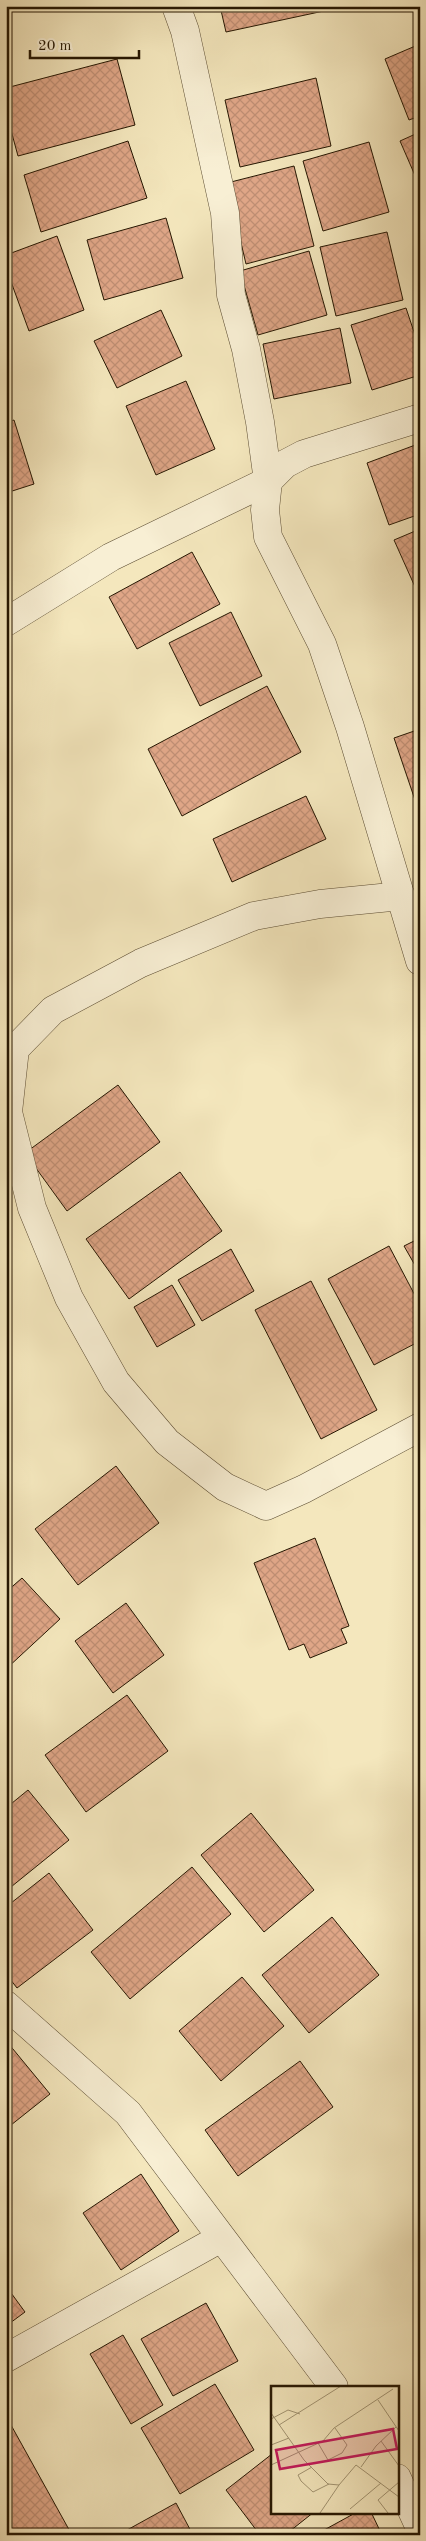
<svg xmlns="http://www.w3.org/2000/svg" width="426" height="2541" font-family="'Old Standard TT',serif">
  <defs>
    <pattern id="building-cross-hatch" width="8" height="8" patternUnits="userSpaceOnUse" patternTransform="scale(1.25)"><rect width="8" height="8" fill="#dfa687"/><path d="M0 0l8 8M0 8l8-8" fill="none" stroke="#bf8e73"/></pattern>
  </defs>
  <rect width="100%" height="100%" fill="#f4e7bd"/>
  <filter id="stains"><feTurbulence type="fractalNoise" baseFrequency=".004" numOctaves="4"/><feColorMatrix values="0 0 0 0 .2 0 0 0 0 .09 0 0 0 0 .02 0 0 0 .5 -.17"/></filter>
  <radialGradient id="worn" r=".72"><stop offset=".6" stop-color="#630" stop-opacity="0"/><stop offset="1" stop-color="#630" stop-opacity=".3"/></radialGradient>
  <!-- building -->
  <g fill="url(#building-cross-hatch)" stroke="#261702">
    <path d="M220,6H347L226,32Z"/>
    <path d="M420,44V116L409,120L385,59Z"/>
    <path d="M117,59L135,125L18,156L6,112V88Z"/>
    <path d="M316,78L331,146L240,167L225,100Z"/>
    <path d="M420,132V187L400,141Z"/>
    <path d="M128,141L147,198L41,232L24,175Z"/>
    <path d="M369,142L389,212L323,231L303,161Z"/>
    <path d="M294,166L314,246L246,264L227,183Z"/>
    <path d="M166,218L183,278L104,300L87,240Z"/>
    <path d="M387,232L403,300L336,316L320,247Z"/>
    <path d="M57,236L84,310L29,331L6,268V255Z"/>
    <path d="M309,251L327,315L258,335L240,271Z"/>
    <path d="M406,308L420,350V375L372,390L351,325Z"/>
    <path d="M161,310L182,356L117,388L94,341Z"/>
    <path d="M340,328L351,383L274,399L263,344Z"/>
    <path d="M186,381L215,449L156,475L126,406Z"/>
    <path d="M14,420L34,484L6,493V423Z"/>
    <path d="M418,444L420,514L389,525L367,463Z"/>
    <path d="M420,529V598L394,540Z"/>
    <path d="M192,552L220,604L137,649L109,597Z"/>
    <path d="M231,612L262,676L200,706L169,643Z"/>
    <path d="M267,686L301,752L182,816L148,749Z"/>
    <path d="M420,729V798L415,800L394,738Z"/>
    <path d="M306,796L326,839L232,882L213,839Z"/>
    <path d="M118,1085L160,1142L67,1211L25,1153Z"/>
    <path d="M180,1172L222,1231L129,1299L86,1239Z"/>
    <path d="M420,1238V1274L404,1246Z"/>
    <path d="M389,1246L420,1305V1341L374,1365L328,1279Z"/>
    <path d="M231,1249L254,1291L202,1321L178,1280Z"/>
    <path d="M311,1281L377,1410L321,1439L255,1310Z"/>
    <path d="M172,1285L195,1325L157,1347L134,1307Z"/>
    <path d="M116,1466L159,1523L78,1585L35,1529Z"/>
    <path d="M315,1538L349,1626L341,1629L347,1643L310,1658L304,1644L289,1650L254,1563Z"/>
    <path d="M22,1578L60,1619L6,1669V1592Z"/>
    <path d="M126,1603L164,1655L113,1693L75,1641Z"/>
    <path d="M127,1695L168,1751L86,1812L45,1755Z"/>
    <path d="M28,1790L69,1840L6,1891V1808Z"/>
    <path d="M251,1813L314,1890L264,1932L201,1855Z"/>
    <path d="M192,1867L231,1914L130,1999L91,1952Z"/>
    <path d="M49,1873L93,1930L17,1988L6,1974V1907Z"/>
    <path d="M332,1917L379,1975L309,2033L262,1975Z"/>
    <path d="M242,1977L284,2026L221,2081L179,2031Z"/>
    <path d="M8,2043L50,2094L6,2129V2044Z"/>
    <path d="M300,2061L333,2107L238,2176L205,2130Z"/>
    <path d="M141,2174L179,2231L121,2270L83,2213Z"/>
    <path d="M6,2286L25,2312L6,2326Z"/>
    <path d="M206,2303L238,2361L173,2396L141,2339Z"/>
    <path d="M123,2335L163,2405L131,2424L90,2354Z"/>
    <path d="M215,2384L254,2450L180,2494L141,2428Z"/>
    <path d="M6,2416L72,2535H6Z"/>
    <path d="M272,2454V2512H314L285,2535H260L226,2490Z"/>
    <path d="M176,2503L193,2535H118Z"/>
    <path d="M357,2512H371L382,2535H315Z"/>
  </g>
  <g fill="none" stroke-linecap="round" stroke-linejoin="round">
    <!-- minor casing -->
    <g stroke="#5a4b31" stroke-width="29">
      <g id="minor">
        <path d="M176,6L185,31L225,213L231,295L246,349L260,422L268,481L265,510L268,537L322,644L350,727L420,961"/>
        <path d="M6,622L111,557L268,481L285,464L304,454L420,418"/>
        <path d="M401,896L320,904L254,916L141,963L53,1010L15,1049L8,1112L32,1208L69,1298L116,1382L167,1442L225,1487L266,1506L304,1489L420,1427"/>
        <path d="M6,2005L128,2113L334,2387"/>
        <path d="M6,2358L221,2238"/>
        <path d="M397,2478L420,2528"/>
      </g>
    </g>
    <!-- minor -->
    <use href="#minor" stroke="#f8efd4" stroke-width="28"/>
  </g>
  <!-- overview -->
  <g transform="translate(271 2386)">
    <rect width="128" height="128" fill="#f4e7bd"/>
    <path fill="none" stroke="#a29472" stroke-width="1" d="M107,14L128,45M0,27L33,74L57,98L68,99L85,79L128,111M0,33L17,24L29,28M8,39L70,0M110,55L128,80M47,57L57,74L71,67L76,59L64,42M0,59L18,52M0,79L52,55L63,42L122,3M41,81L27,89L30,95L42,106L58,98M90,81L105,60L125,41M79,123L110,97M49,127L68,99M117,127L107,114L128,96"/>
    <path fill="#c2185b" fill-opacity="0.15" stroke="#c2185b" stroke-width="2.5" d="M122,43L126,63L9,83L5,64Z"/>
    <rect width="128" height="128" fill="none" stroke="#261702" stroke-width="2.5"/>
  </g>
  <!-- margin -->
  <rect width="426" height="2541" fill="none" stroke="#f4e7bd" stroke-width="25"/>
  <rect x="8" y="8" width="411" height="2526" fill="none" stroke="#261702" stroke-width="2.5"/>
  <rect x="12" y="12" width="401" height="2516" fill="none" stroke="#261702"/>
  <!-- scale -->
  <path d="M30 50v8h109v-8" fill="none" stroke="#261702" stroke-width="2.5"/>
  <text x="38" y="50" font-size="15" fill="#261702" stroke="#f8efd4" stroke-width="4" paint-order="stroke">20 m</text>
  <rect width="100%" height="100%" filter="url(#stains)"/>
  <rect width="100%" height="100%" fill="url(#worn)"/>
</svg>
